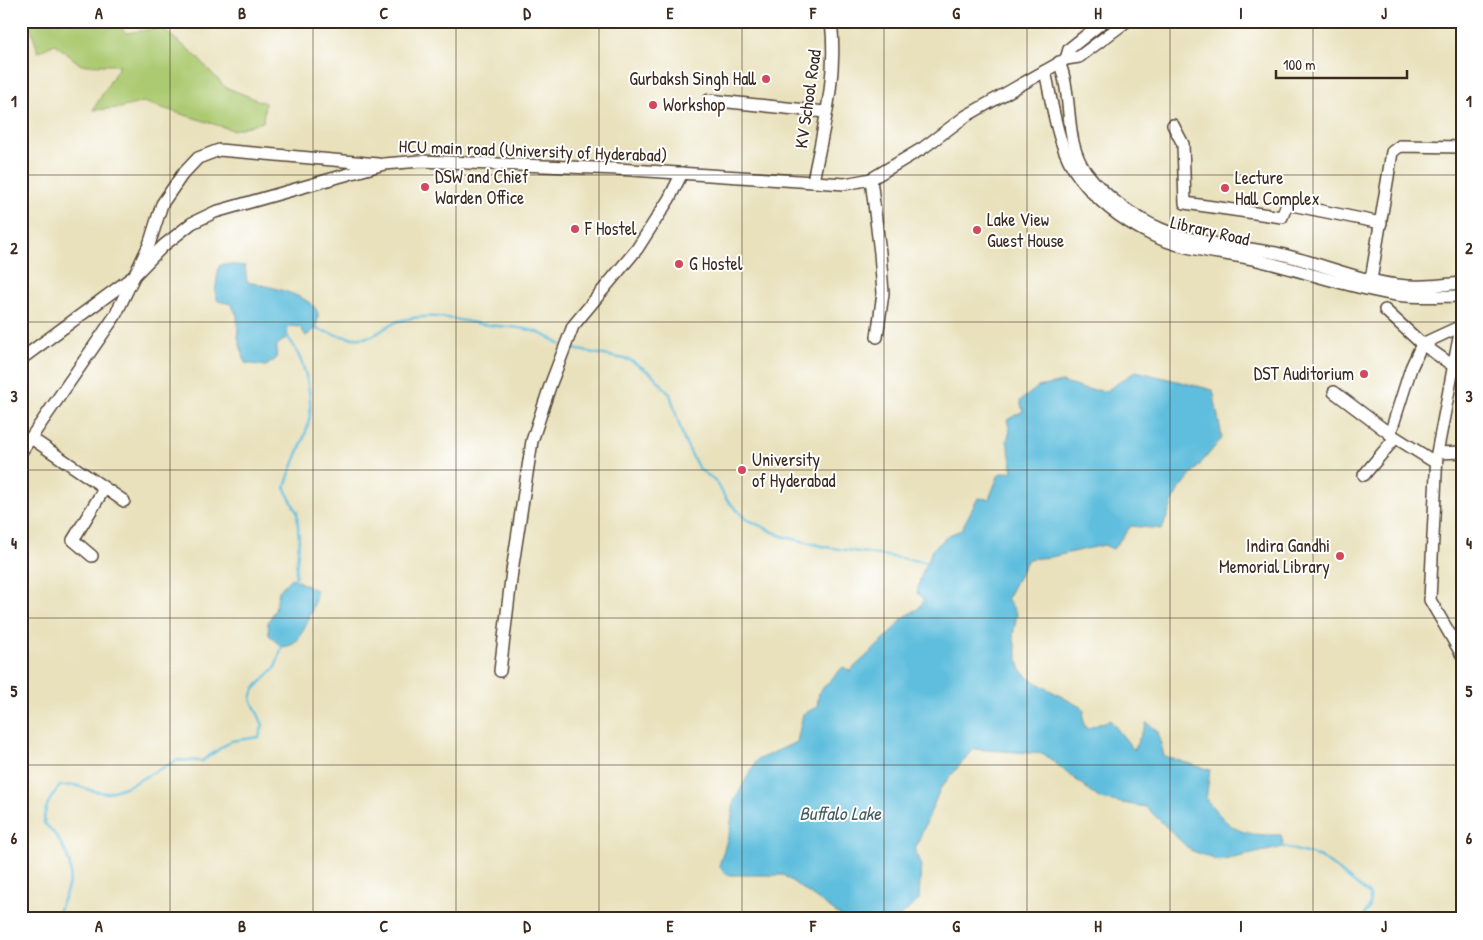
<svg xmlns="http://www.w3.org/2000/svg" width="1483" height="940" font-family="'Patrick Hand',sans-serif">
  <rect width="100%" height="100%" fill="#fff"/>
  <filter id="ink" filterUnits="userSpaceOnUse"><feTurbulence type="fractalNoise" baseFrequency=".02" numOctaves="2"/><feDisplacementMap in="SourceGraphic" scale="10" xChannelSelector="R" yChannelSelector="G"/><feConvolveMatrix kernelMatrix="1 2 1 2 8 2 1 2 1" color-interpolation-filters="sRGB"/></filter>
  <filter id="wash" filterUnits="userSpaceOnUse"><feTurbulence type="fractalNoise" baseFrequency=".0096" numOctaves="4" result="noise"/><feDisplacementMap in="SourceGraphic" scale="20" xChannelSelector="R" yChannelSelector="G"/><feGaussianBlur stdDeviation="1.12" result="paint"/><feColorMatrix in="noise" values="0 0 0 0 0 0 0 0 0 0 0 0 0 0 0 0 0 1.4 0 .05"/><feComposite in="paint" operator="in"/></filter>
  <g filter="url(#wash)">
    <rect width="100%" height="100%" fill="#e9e1bc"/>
    <!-- green -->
    <path fill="#acca71" stroke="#747a48" d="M21,21H115L126,33L161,28L194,54L225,87L265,103L263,122L233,130L143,102L120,108L93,110L120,65H81L55,44L38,52L31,28L21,25Z"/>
    <!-- water -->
    <g fill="#5ebedd" stroke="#4c747e">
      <path d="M223,264L245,266L247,282C263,285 313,295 318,313C319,318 316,325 316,329L306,336L300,327L290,326L287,331L288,337L277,345L276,359L266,366L245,363L238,337L237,315L231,304L218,301L215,292L219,266Z"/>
      <path d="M1136,371L1213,390L1222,438L1177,492L1162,529L1131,526L1113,549L1104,545L1051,557L1028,559L1007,598L1017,614L1013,635L1020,668L1028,678L1084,709L1083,721L1086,729L1110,720L1134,750L1147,722L1158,732L1164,756L1210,770L1206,799C1233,832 1238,835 1281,835L1284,847L1219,861L1190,850L1146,807L1100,799L1044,754L973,749L940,789L915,850L921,863L919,900L897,919H845L783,875H727L719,866L730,830L734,801L757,760L797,742L803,714L817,707L819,692L843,667L850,671L887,637L903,618L919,608L924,600L917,593L920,579L932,550L949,535L961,530L978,498L989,499L999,474L1013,471L1007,440L1010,431L1007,420L1023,411L1020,401L1038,387L1062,382L1083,389L1106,391Z"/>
      <path d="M291,578L316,590C317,602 303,638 293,644C290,646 286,646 282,647L269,635L268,622L275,610L279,591Z"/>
    </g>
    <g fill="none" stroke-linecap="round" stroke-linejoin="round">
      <!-- stream -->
      <g stroke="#5ebedd" stroke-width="2.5">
        <path d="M316,329C333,334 355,342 372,336C381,332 389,324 399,321C431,312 451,319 481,324C515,329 531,324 561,345"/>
        <path d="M288,337C303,357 312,389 310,415C307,440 290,464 285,489L297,512L299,541L295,580"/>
        <path d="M568,348L630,360L652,374L670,394L684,440L699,469L716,481L726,499L746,519L782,536L826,547L926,562"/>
        <path d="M1284,847L1321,857L1370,895V906L1362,919"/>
        <path d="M55,919C60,906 68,892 70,878C73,859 58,835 44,823C44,807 50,798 60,786L75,785L93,791L107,793L128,786L177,760L202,761L231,741L259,737L263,725L251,699L254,689L275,668L282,647"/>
      </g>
    </g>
  </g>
  <g filter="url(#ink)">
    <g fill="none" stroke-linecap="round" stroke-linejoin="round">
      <!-- minor casing -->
      <g stroke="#554536" stroke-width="14">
        <g id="minor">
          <path d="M1066,59L1069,49L1104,21"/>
          <path d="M1059,62C1074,98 1063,141 1086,172C1104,196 1133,217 1161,229C1197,244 1238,246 1276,253C1317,262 1356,280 1397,285C1419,288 1440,285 1462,283"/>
          <path d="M1045,71C1053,106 1057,149 1080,178C1098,202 1124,221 1150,234C1183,251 1222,252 1257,260C1304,271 1350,288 1397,295C1418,298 1441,296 1462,296"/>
          <path d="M709,100L825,112"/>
          <path d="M1173,125L1183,144L1185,203L1282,217L1287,204L1381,223"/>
          <path d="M871,179L880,253L883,293L877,337"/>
          <path d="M813,181C823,130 838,74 831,21"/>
          <path d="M1370,286L1392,152L1400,146L1462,147"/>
          <path d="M1385,310L1422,344L1452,365"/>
          <path d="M21,359L134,276L163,246L192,223L215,212L384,164L421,161L617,169L845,184L871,179L923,148L966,116L1066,59L1079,57L1127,21"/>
          <path d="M1334,392L1390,434"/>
          <path d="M31,438L124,501"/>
          <path d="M21,452L115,316L149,245L162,204L182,175L198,158L219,150L378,164"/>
          <path d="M1462,452L1437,453L1430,600L1462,655"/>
          <path d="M1437,453L1462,322"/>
          <path d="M1436,463L1390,434L1411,368L1422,344L1461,326"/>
          <path d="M1364,475L1395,438"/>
          <path d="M92,556L73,540L104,489"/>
          <path d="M500,671L512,571L532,441L550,386L573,326L637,249L669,199L682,173"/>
        </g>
      </g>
      <!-- minor -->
      <use href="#minor" stroke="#fff" stroke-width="11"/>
    </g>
  </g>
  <!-- grid -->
  <path fill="none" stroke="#3b2a1e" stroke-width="1" stroke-opacity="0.55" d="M170,21V919M313,21V919M456,21V919M599,21V919M742,21V919M884,21V919M1027,21V919M1170,21V919M1313,21V919M21,175H1462M21,322H1462M21,470H1462M21,618H1462M21,765H1462"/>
  <!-- markers -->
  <g fill="#d1495b" stroke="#fff" stroke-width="2">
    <circle cx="766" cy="79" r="5"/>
    <circle cx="653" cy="105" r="5"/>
    <circle cx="425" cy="187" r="5"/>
    <circle cx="1225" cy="188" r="5"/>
    <circle cx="575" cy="229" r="5"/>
    <circle cx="977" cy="230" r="5"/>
    <circle cx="679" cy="264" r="5"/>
    <circle cx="1364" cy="374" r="5"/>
    <circle cx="742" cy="470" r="5"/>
    <circle cx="1340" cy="556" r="5"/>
  </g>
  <g text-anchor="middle" stroke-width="4" stroke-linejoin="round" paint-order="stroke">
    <!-- poi labels -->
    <g font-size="18" fill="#3b2a1e" stroke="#fff" text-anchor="start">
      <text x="756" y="85" text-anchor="end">Gurbaksh Singh Hall</text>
      <text x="663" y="111">Workshop</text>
      <text x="435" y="183">DSW and Chief<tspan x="435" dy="21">Warden Office</tspan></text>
      <text x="1235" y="184">Lecture<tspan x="1235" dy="21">Hall Complex</tspan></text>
      <text x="987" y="226">Lake View<tspan x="987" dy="21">Guest House</tspan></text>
      <text x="585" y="235">F Hostel</text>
      <text x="689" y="270">G Hostel</text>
      <text x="1354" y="380" text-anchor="end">DST Auditorium</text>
      <text x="752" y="466">University<tspan x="752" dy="21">of Hyderabad</tspan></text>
      <text x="1330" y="552" text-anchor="end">Indira Gandhi<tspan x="1330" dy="21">Memorial Library</tspan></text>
    </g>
    <!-- street labels -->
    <g font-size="18" fill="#3b2a1e" stroke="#fff">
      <text transform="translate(808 99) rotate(-82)" y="6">KV School Road</text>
      <text transform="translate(533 151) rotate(2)" y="6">HCU main road (University of Hyderabad)</text>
      <text transform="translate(1210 231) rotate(13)" y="6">Library Road</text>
    </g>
    <!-- water labels -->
    <g font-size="19" font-style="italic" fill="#475e61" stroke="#fff">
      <text x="840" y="820">Buffalo Lake</text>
    </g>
  </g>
  <!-- margin -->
  <rect width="1483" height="940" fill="none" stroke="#fff" stroke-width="55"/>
  <!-- scale -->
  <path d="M1276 70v8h131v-8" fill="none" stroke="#3b2a1e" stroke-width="2.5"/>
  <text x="1283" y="70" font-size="15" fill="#3b2a1e" stroke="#ffffff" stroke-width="4" paint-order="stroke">100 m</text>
  <rect x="28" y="28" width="1428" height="884" fill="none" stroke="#3b2a1e" stroke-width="2"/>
  <g font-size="16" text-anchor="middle" font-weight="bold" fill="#3b2a1e">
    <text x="99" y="19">A</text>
    <text x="242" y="19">B</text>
    <text x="384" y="19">C</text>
    <text x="527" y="19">D</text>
    <text x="670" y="19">E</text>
    <text x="813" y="19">F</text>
    <text x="956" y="19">G</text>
    <text x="1098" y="19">H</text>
    <text x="1241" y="19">I</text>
    <text x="1384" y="19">J</text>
    <text x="14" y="107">1</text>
    <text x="1469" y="107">1</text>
    <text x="14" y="254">2</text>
    <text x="1469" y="254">2</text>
    <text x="14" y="402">3</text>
    <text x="1469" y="402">3</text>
    <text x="14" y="549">4</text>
    <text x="1469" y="549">4</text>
    <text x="14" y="697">5</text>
    <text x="1469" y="697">5</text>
    <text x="14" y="844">6</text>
    <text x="1469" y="844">6</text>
    <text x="99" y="932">A</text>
    <text x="242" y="932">B</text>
    <text x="384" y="932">C</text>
    <text x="527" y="932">D</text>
    <text x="670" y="932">E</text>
    <text x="813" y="932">F</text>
    <text x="956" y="932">G</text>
    <text x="1098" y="932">H</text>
    <text x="1241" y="932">I</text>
    <text x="1384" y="932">J</text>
  </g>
</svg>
